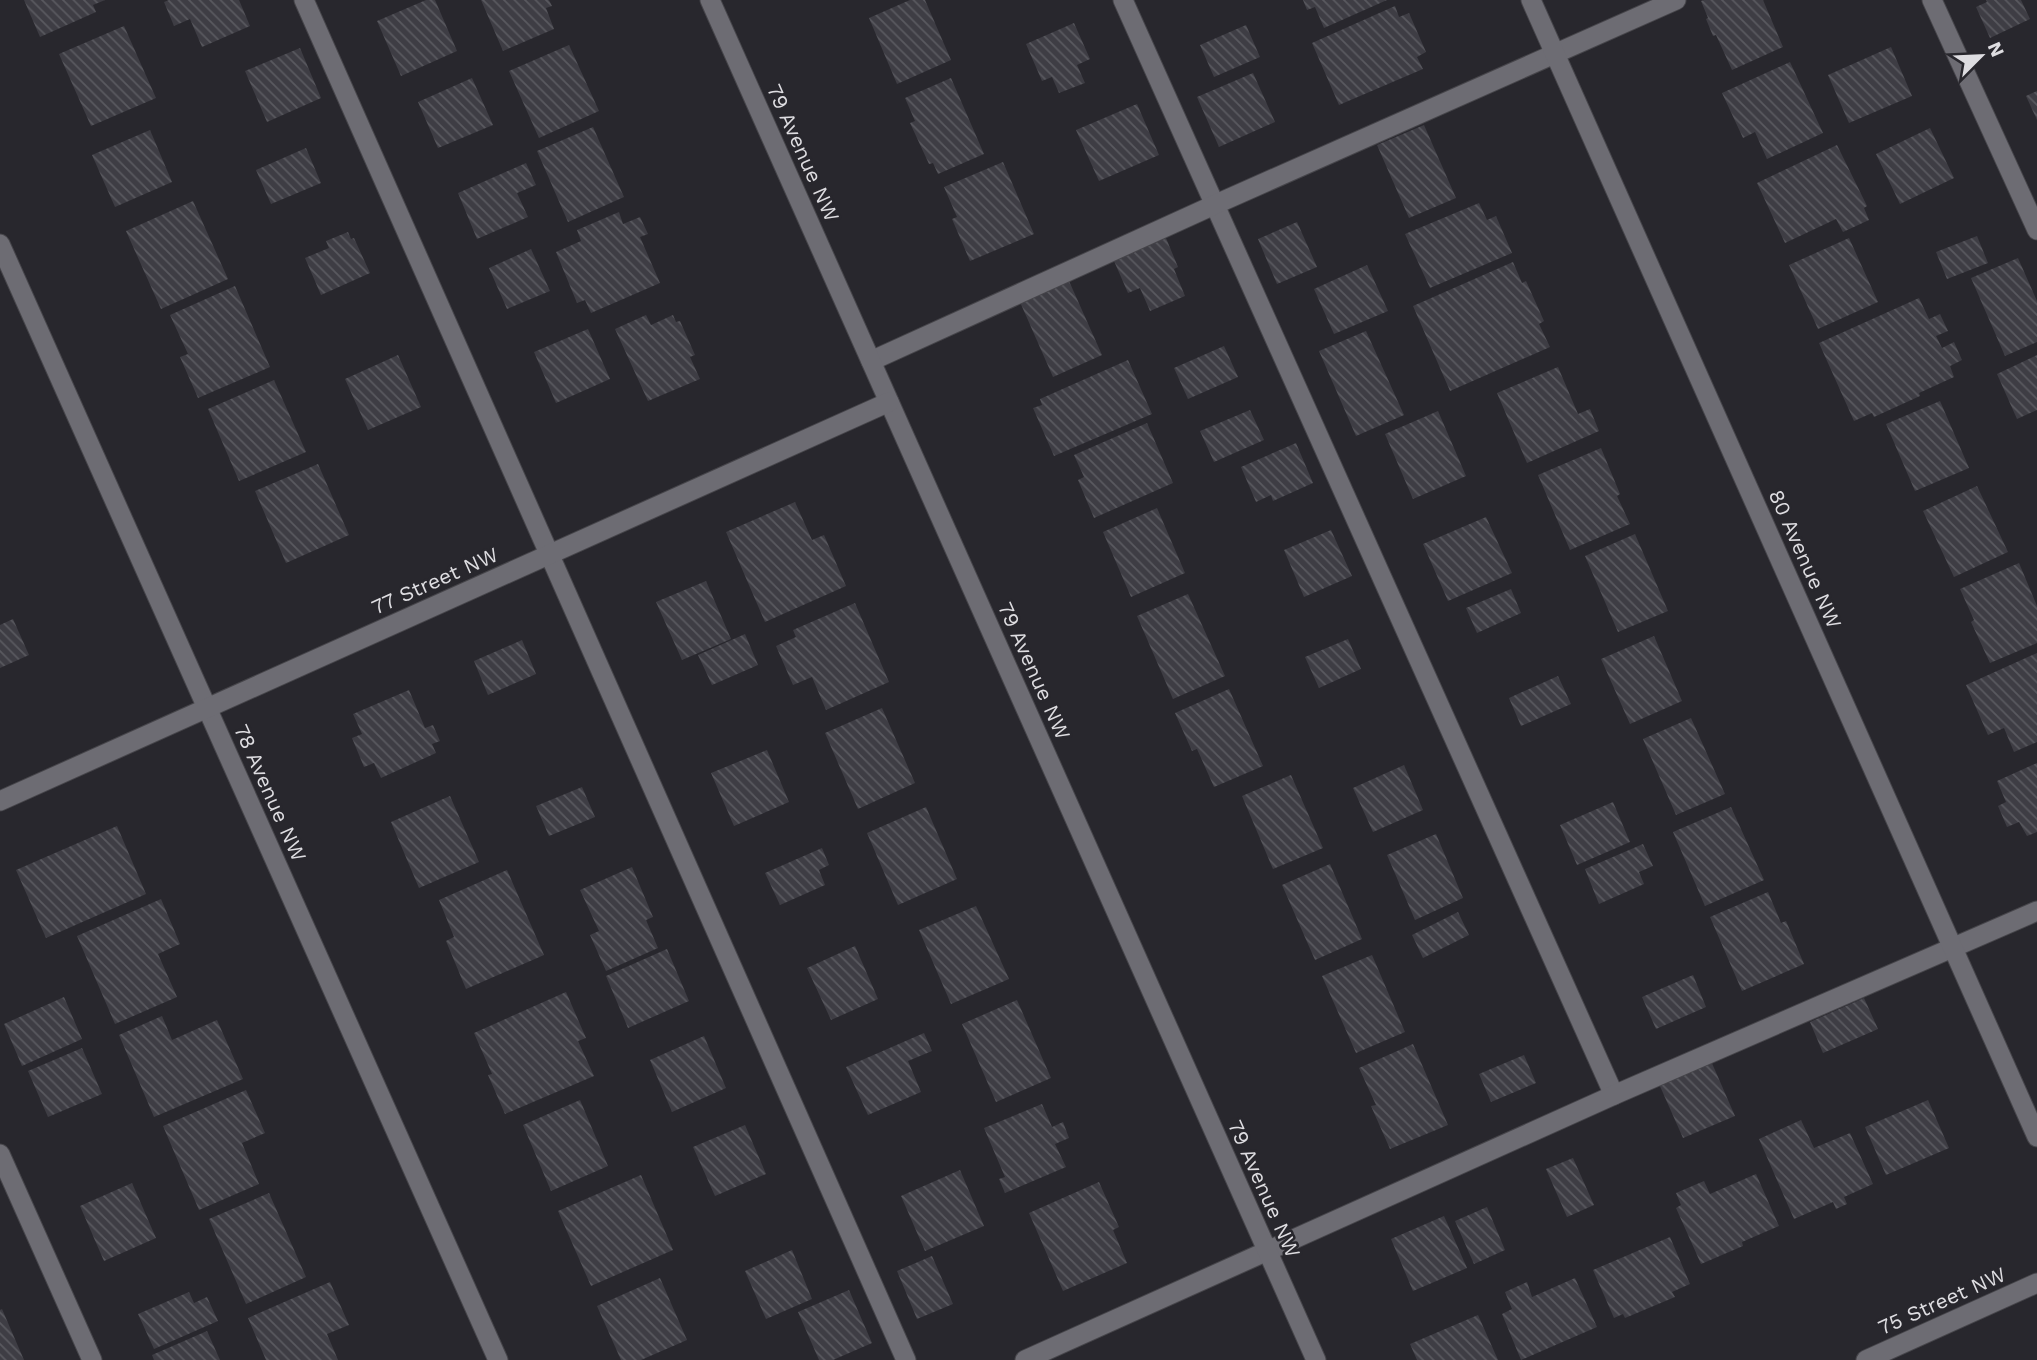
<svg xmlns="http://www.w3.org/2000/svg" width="2037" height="1360" font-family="'Work Sans',sans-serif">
  <defs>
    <pattern id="building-back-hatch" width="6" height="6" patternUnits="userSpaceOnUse" patternTransform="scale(1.75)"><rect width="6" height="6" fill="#3e3d44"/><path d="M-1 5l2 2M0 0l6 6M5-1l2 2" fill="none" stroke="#59595f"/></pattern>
  </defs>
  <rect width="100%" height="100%" fill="#28272d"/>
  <!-- building -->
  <g fill="url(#building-back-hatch)">
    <path d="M24,0H105L93,5L96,12L40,37Z"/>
    <path d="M169,0H239L250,26L202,47L190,19L174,26L164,2Z"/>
    <path d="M426,0H435L457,51L401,76L377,21Z"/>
    <path d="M481,0H549L552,6L546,8L554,29L503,51Z"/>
    <path d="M910,0H925L951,60L897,84L869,18Z"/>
    <path d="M1303,0H1387L1324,28L1315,7L1307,10Z"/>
    <path d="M1704,0H1763L1783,47L1732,70L1716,35L1713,36L1706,19L1708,18L1701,1Z"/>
    <path d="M1986,0H2021L2030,19L1990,38L1976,7L1987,2Z"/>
    <path d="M1395,6L1399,17L1409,13L1426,52L1417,57L1423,69L1339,105L1312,43Z"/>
    <path d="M1074,23L1090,59L1077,65L1085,83L1059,93L1052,77L1042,81L1026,44Z"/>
    <path d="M1246,25L1260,57L1214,77L1200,45Z"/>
    <path d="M124,26L156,98L91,126L59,54Z"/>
    <path d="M569,45L599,111L539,138L509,71Z"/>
    <path d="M1891,47L1912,96L1849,123L1828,75Z"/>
    <path d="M300,48L321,98L267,122L245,71Z"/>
    <path d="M1790,62L1823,133L1767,159L1755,132L1743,138L1722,93Z"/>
    <path d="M1253,73L1275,122L1219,147L1197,97Z"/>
    <path d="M472,78L493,125L438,148L418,102Z"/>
    <path d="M951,78L984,154L938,174L933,163L929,164L910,123L915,121L905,98Z"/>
    <path d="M2037,91V120L2026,96Z"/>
    <path d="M1137,104L1159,155L1099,181L1076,130Z"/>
    <path d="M1424,125L1456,198L1409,218L1377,145Z"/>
    <path d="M593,127L624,197L568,222L537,151Z"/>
    <path d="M1930,128L1954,178L1900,204L1876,154Z"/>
    <path d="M150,130L172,182L115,207L92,155Z"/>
    <path d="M1837,145L1867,206L1864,208L1869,220L1843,232L1836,219L1785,243L1757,183Z"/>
    <path d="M306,148L321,183L271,204L256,170Z"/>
    <path d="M1003,162L1034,234L970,261L952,219L957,217L944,187Z"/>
    <path d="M526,163L536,185L517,193L528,217L477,239L458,193Z"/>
    <path d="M193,201L228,279L161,309L126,231Z"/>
    <path d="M1479,203L1487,220L1496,216L1512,253L1430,288L1405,234Z"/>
    <path d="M619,212L623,224L640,217L648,234L640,237L660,283L591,313L585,300L577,303L556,252L581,241L577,230Z"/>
    <path d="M1297,222L1317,267L1277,284L1258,239Z"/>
    <path d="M348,232L351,239L354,238L370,273L321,295L305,258L329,248L326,241Z"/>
    <path d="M1977,236L1988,263L1947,279L1936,252Z"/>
    <path d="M1166,238L1178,267L1174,269L1185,296L1150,311L1140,288L1128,293L1114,261Z"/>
    <path d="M1849,238L1878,302L1818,329L1789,265Z"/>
    <path d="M531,249L550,291L507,309L489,268Z"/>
    <path d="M2018,258L2037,301V342L2005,356L1971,278Z"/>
    <path d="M1513,262L1522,283L1526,281L1544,321L1539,324L1550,347L1450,391L1413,306Z"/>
    <path d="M1367,265L1388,311L1334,334L1314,289Z"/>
    <path d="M1069,281L1102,355L1053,377L1020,302Z"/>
    <path d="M235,286L270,367L198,398L180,357L188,354L170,315Z"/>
    <path d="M1919,298L1929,319L1940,314L1948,331L1936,336L1942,348L1954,342L1962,360L1950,366L1954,377L1919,393L1920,396L1874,417L1872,413L1854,421L1819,343Z"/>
    <path d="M646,315L651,325L673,315L676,322L680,321L695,355L690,357L700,379L648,401L615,329Z"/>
    <path d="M588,329L610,379L556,403L534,352Z"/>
    <path d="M1366,331L1404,415L1356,436L1319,351Z"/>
    <path d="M1224,346L1238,377L1188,399L1174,368Z"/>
    <path d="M398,355L421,407L368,430L345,379Z"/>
    <path d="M2037,355V410L2017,419L1997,374Z"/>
    <path d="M1128,360L1152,414L1054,456L1033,408L1042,405L1040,399Z"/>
    <path d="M1558,367L1578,414L1590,409L1599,431L1527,463L1497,393Z"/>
    <path d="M274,380L306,452L239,481L208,409Z"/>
    <path d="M1940,401L1969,468L1915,491L1886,424Z"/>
    <path d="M1250,410L1264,440L1214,462L1200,431Z"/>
    <path d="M1438,411L1466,476L1413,499L1385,434Z"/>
    <path d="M1147,423L1173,483L1094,518L1078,480L1084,477L1074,455Z"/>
    <path d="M1296,443L1313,483L1273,501L1271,495L1256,502L1241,467Z"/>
    <path d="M1601,448L1620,494L1617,496L1630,524L1570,550L1538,475Z"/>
    <path d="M318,464L349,535L286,563L255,491Z"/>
    <path d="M1977,486L2008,552L1954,577L1923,511Z"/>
    <path d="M795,502L812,540L824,535L846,586L765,622L726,532Z"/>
    <path d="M1157,508L1185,573L1131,597L1103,532Z"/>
    <path d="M1486,517L1512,573L1448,601L1423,544Z"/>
    <path d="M1331,530L1352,576L1304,597L1284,550Z"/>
    <path d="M1635,534L1668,611L1618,632L1585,556Z"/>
    <path d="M2019,563L2037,606V643L1990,663L1971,622L1974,620L1960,589Z"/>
    <path d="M706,581L731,639L682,660L656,602Z"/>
    <path d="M1511,589L1521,613L1477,633L1466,608Z"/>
    <path d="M1188,594L1225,676L1173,699L1137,616Z"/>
    <path d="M855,603L889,682L826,710L812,677L793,685L776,646L796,637L793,630Z"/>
    <path d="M13,619L29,655L0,668V625Z"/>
    <path d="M745,634L758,665L712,685L698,655Z"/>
    <path d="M1654,636L1682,701L1630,724L1601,659Z"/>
    <path d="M1348,639L1361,669L1319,688L1305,657Z"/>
    <path d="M522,640L536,674L488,695L474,661Z"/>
    <path d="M2037,653V742L2014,752L2004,728L1988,735L1966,685Z"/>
    <path d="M1558,676L1571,704L1521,726L1509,698Z"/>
    <path d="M1229,689L1263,766L1214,787L1197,749L1192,751L1175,713Z"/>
    <path d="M409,690L425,728L433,725L440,741L432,744L436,753L381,778L374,763L364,767L352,738L362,734L353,714Z"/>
    <path d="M882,708L915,783L858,809L825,733Z"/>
    <path d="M1691,718L1725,794L1676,815L1643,739Z"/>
    <path d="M767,750L789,802L734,826L711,773Z"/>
    <path d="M2037,763V832L2027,836L2019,822L2007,827L1998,806L2006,802L1997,781Z"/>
    <path d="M1404,765L1423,810L1373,832L1353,788Z"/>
    <path d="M1291,775L1323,848L1273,869L1242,796Z"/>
    <path d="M582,787L595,817L549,836L536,806Z"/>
    <path d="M450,796L479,862L419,888L391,822Z"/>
    <path d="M1613,802L1630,842L1577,865L1560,825Z"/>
    <path d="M926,807L957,879L898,905L867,833Z"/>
    <path d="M1731,807L1764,880L1705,906L1673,832Z"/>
    <path d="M117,826L146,894L46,938L16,870Z"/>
    <path d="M1436,834L1463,898L1415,920L1387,855Z"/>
    <path d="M1643,844L1653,866L1639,872L1644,884L1599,904L1585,869Z"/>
    <path d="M822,848L829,865L819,870L825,885L780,905L765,873Z"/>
    <path d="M1330,864L1362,939L1315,960L1282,885Z"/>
    <path d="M632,867L653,917L646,920L658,948L606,971L590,935L599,931L580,890Z"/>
    <path d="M507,870L544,955L466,989L446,941L454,937L439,900Z"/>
    <path d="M1768,892L1781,923L1786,921L1804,964L1742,991L1710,917Z"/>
    <path d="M161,899L180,944L158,954L177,997L115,1024L77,936Z"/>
    <path d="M976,906L1009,979L951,1004L919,930Z"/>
    <path d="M1458,912L1469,935L1423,958L1412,935Z"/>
    <path d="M855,946L878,999L831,1020L807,968Z"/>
    <path d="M667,949L689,1001L628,1028L606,976Z"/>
    <path d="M1372,955L1405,1032L1356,1053L1322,976Z"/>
    <path d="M1693,975L1706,1007L1656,1029L1642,997Z"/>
    <path d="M566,992L586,1038L578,1041L594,1076L505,1114L488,1075L492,1074L474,1033Z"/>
    <path d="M64,997L82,1039L22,1066L4,1024Z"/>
    <path d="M1864,998L1878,1029L1823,1053L1810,1022Z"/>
    <path d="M1017,1000L1051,1078L996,1102L962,1024Z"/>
    <path d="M162,1016L172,1040L217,1020L243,1079L154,1117L119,1035Z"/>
    <path d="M924,1033L932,1051L908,1061L921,1092L868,1115L846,1067Z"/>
    <path d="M704,1036L726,1088L672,1112L650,1060Z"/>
    <path d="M1413,1044L1448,1125L1390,1149L1371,1106L1376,1105L1359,1068Z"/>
    <path d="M82,1048L102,1094L48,1117L28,1071Z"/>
    <path d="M1524,1055L1536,1083L1491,1102L1479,1074Z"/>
    <path d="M1711,1061L1735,1116L1683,1138L1659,1084Z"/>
    <path d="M246,1090L265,1133L242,1143L259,1184L199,1210L163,1126Z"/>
    <path d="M580,1100L608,1166L551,1191L523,1125Z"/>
    <path d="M1928,1100L1949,1148L1886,1175L1865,1127Z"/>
    <path d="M1042,1104L1052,1127L1063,1122L1069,1138L1055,1144L1066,1167L1005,1193L999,1179L1005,1177L984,1128Z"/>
    <path d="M1801,1120L1814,1148L1850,1133L1873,1184L1844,1197L1847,1204L1836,1209L1833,1202L1794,1219L1759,1139Z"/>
    <path d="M745,1125L766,1174L715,1196L693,1147Z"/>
    <path d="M1573,1158L1594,1205L1567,1217L1546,1169Z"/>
    <path d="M960,1170L984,1226L925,1251L901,1196Z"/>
    <path d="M1756,1174L1779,1226L1742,1242L1743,1246L1701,1264L1676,1208L1681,1205L1676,1193L1704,1181L1710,1194Z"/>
    <path d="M641,1175L673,1250L591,1286L558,1211Z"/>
    <path d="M1099,1182L1119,1227L1113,1230L1127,1263L1063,1291L1029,1213Z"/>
    <path d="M132,1183L156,1238L104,1261L80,1206Z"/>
    <path d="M269,1193L306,1277L246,1304L209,1219Z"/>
    <path d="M1487,1207L1505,1250L1474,1264L1455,1221Z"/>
    <path d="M1444,1216L1467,1268L1413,1291L1391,1239Z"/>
    <path d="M1670,1237L1690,1284L1672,1292L1675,1297L1625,1318L1623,1314L1614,1318L1593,1270Z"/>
    <path d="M792,1250L812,1299L766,1319L745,1271Z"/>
    <path d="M932,1256L953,1304L917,1319L897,1271Z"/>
    <path d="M660,1278L687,1340L641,1360H621L597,1306Z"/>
    <path d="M1575,1278L1597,1327L1521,1360L1502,1314L1512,1309L1505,1292L1527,1282L1532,1297Z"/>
    <path d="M330,1282L349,1325L327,1334L338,1360H266L248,1318Z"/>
    <path d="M849,1290L872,1343L833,1360H819L798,1312Z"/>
    <path d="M189,1292L194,1303L207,1297L218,1321L154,1349L138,1314Z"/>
    <path d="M2,1309L24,1360H0V1310Z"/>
    <path d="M1478,1315L1498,1360H1417L1410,1344Z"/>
    <path d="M207,1331L220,1360H154L152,1355Z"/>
  </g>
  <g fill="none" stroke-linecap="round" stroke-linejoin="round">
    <!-- service casing -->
    <g stroke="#46454a" stroke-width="21">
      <g id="service">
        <path d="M304,0L906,1360"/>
        <path d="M1123,0L1614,1095"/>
        <path d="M1932,0L2037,230"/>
        <path d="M871,361L1214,205L1676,0"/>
        <path d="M0,1154L92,1360"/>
        <path d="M1025,1360L1614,1095L2037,911"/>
      </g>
    </g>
    <!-- minor casing -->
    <g stroke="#46454a" stroke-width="21">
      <g id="minor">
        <path d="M710,0L1316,1360"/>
        <path d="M1531,0L2037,1137"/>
        <path d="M0,244L498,1360"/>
        <path d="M0,801L889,402"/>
        <path d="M1866,1360L2037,1283"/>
      </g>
    </g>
    <!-- service -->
    <use href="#service" stroke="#6d6c73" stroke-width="19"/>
    <!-- minor -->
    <use href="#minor" stroke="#6d6c73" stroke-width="19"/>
  </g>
  <g text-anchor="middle" stroke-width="5" stroke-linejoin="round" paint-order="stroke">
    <!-- street labels -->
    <g font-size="21" fill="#dedde1" stroke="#28272d">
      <text transform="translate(803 153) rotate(66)" y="7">79 Avenue NW</text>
      <text transform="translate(1805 559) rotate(66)" y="7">80 Avenue NW</text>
      <text transform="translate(435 581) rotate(-24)" y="7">77 Street NW</text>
      <text transform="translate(1034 671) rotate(66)" y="7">79 Avenue NW</text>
      <text transform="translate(270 793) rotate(66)" y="7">78 Avenue NW</text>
      <text transform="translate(1264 1189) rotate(66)" y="7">79 Avenue NW</text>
      <text transform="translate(1942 1301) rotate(-24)" y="7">75 Street NW</text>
    </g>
  </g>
  <!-- north arrow -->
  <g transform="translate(1981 56) rotate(66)" stroke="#28272d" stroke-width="5" paint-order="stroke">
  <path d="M0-5L12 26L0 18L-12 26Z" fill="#dedde1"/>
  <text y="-10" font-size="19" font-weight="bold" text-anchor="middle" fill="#dedde1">N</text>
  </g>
</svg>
